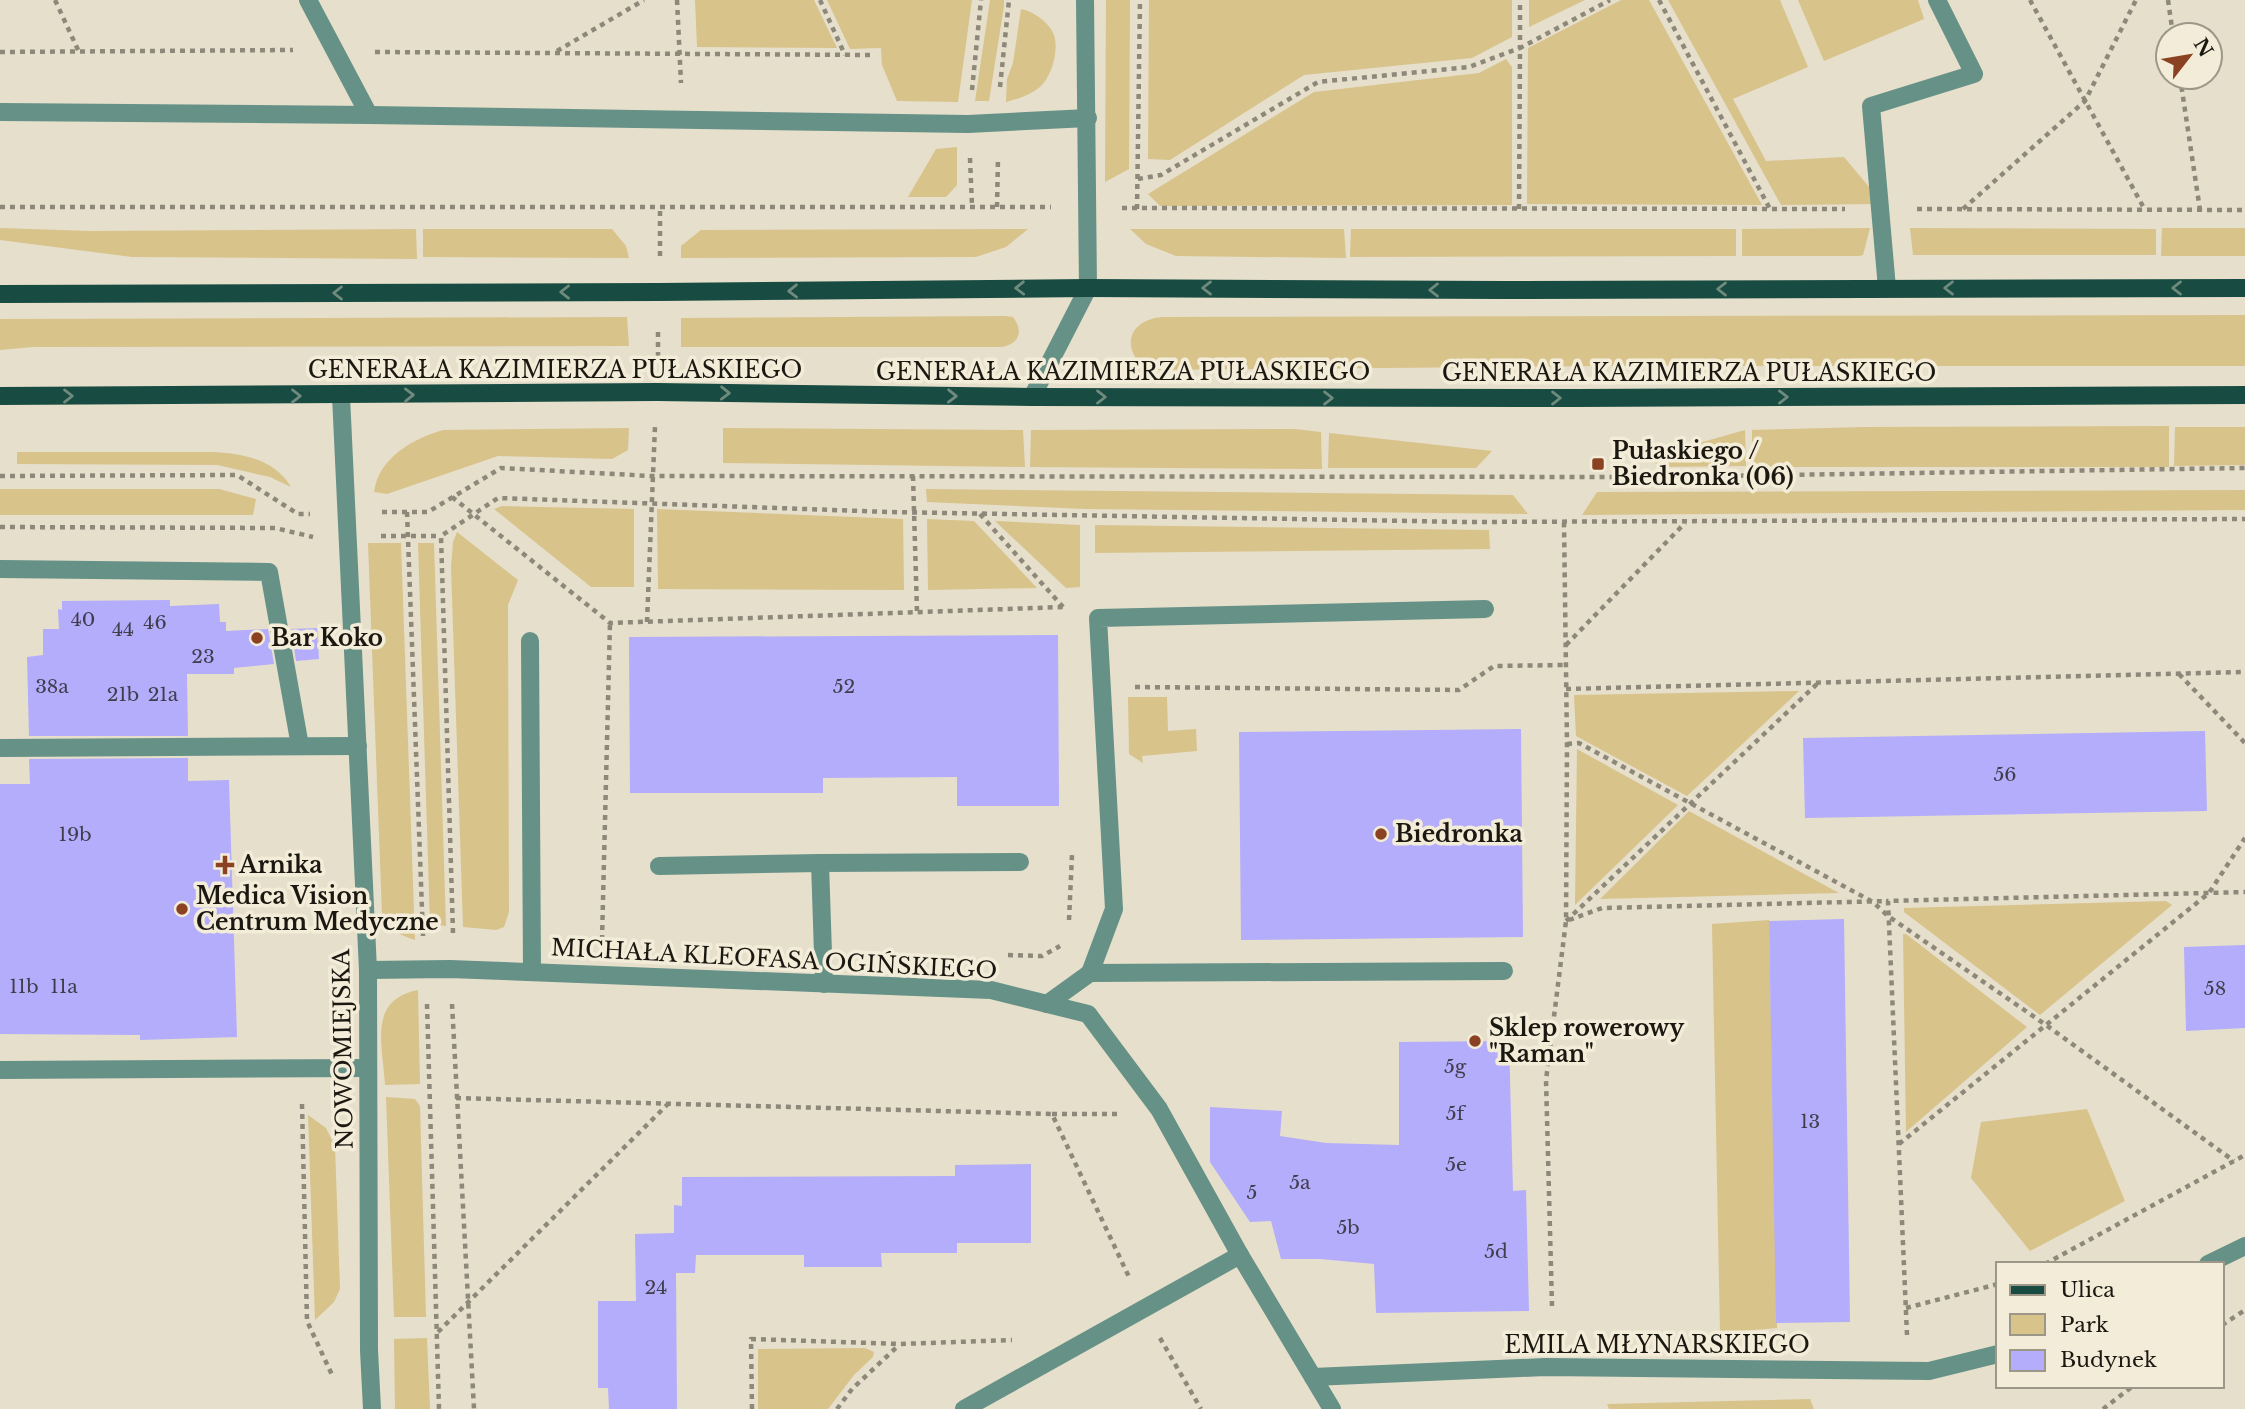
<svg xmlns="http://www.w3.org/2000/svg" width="2245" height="1409" font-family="'Libre Baskerville',serif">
  <rect width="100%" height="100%" fill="#e6dfcb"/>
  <!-- green -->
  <g fill="#d8c38b">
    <path d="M695,0H814L837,48L697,47Z"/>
    <path d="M827,0H972L958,102L897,101L882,65L881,48L850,49Z"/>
    <path d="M990,0H1004V6L989,101H975Z"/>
    <path d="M1106,0H1130L1129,169L1105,182Z"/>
    <path d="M1149,0H1512V37L1472,58L1304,75L1170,160L1148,159Z"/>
    <path d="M1529,0H1585L1529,27Z"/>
    <path d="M1621,0H1649L1762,205L1527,204L1528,48Z"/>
    <path d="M1668,0H1780L1808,67L1733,99L1766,161L1844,157L1875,194L1876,204L1781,205Z"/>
    <path d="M1798,0H1918L1924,19L1824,61Z"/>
    <path d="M1021,9C1033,11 1050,23 1054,35C1059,50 1052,76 1040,87C1030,95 1018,99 1006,102L1007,79L1013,63Z"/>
    <path d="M1506,59L1512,67V205L1160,206L1148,194L1314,92L1479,73Z"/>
    <path d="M957,147V185L946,197H908L936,149Z"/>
    <path d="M0,228L90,231L416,229L417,259L132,257L0,240Z"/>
    <path d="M1870,228L1863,255L1859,256H1742V229Z"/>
    <path d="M1910,228L2156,229V255H1913Z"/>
    <path d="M2162,228H2245V256H2161Z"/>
    <path d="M423,229H612L626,246L629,258L423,257Z"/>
    <path d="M1028,229L1006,247L976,257L681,258V246L701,230Z"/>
    <path d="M1130,229H1344L1346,258L1176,256L1146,244Z"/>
    <path d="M1351,229H1736V256L1350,257Z"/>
    <path d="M2245,315V366H1597L1147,370C1120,349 1128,320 1162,317Z"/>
    <path d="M1005,316L1013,317C1024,332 1019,344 1001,347H681V318Z"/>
    <path d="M627,317L629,346L33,347L0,350V319Z"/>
    <path d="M2169,426V467H1752V430L1864,427Z"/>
    <path d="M2175,427H2245V465L2174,466Z"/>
    <path d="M629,428L628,450L612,459L498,456L387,494L374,492C379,457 413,439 443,430Z"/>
    <path d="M723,428L1023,430L1025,467L723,463Z"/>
    <path d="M1295,429L1321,432L1322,469L1030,467L1031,430Z"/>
    <path d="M1745,430L1746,466L1659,467L1644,451L1692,445Z"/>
    <path d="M1329,433L1492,451L1476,468H1328Z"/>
    <path d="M17,452H215C245,454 275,460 291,487L270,477L217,465L17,464Z"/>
    <path d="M0,489H219L256,499L253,515H0Z"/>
    <path d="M926,489L1513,495L1528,514L1086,509L927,502Z"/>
    <path d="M2245,490V510L1582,515L1597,492Z"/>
    <path d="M502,506L634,509V587H591L494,509Z"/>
    <path d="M657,509L903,519L904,590L658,589Z"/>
    <path d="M927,519L974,521L1037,588L928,590Z"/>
    <path d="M995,521L1080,525V587L1066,588Z"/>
    <path d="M1095,525L1489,530L1490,549L1095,553Z"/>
    <path d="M457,532L518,580L508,605L509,912L504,927L496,930L463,927L451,567L453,542Z"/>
    <path d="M368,543H401L415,940C399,935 390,930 382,915Z"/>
    <path d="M418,543H434L446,926L430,924Z"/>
    <path d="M1799,691L1687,796L1576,736L1574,695Z"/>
    <path d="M1128,697H1167L1168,731L1196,729L1197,751L1142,756L1143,763L1129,754Z"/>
    <path d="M1577,749L1678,805L1575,905Z"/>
    <path d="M1689,811L1839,893L1600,899Z"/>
    <path d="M2166,901L2172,905L2040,1015L1904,912V908Z"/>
    <path d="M1769,920L1777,1328L1720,1333L1712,924Z"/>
    <path d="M1903,934H1906L2027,1027L1906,1132Z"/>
    <path d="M418,990L420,1084L385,1085C383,1046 367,1000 418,990Z"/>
    <path d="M386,1097L415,1099L420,1106L426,1317H394Z"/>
    <path d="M2087,1109L2125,1201L2030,1251L1971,1178L1981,1122Z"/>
    <path d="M308,1115L326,1128L335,1146L340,1289L334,1302L315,1320Z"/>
    <path d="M427,1338L430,1409H395L394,1339Z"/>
    <path d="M865,1348L874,1352L873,1357L854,1375L828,1409H758V1349Z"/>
    <path d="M1810,1399L1814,1409H1609L1607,1404Z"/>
  </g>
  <!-- building -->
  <g fill="#b3adfc">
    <path d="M170,600V606L219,604L220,622H226V631L268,629L274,664L234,668V674H187L188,736H29L27,657L43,655V629H59L58,609L62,610V601Z"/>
    <path d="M317,628L319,659L296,661L291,629Z"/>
    <path d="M1058,635L1059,806H957V777L823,778V793H630L629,637Z"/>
    <path d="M1521,729L1523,937L1241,940L1239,732Z"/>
    <path d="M2205,731L2207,811L1805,818L1803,738Z"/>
    <path d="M188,758V781L229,780L237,1037L140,1040V1035L0,1034V784H30L29,759Z"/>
    <path d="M1844,919L1850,1322L1776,1323L1769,921Z"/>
    <path d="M2245,945V1028L2186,1031L2184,947Z"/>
    <path d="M1509,1041L1513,1191L1526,1190L1529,1311L1376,1313L1374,1264L1320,1259H1281L1271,1221L1250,1222L1210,1162V1107L1282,1111L1280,1136L1326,1143L1399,1145V1042Z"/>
    <path d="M1031,1164V1243H957V1253H881L882,1267H804V1255H696L695,1273H676L677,1409H609L608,1388H598V1301H636L635,1234L674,1233V1205L682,1206V1177L955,1176V1165Z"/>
  </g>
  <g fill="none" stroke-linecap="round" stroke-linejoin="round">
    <!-- path -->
    <g stroke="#8d887a" stroke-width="4.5" stroke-dasharray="5 5" stroke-linecap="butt">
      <path d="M55,0L79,52"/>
      <path d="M677,0L681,83"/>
      <path d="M820,0L845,55"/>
      <path d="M1659,0L1770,209"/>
      <path d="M2030,0L2145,210"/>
      <path d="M2168,0L2173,35"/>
      <path d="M557,51L644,0"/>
      <path d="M0,52L293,50"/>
      <path d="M375,52L874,55"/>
      <path d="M2180,77L2200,210"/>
      <path d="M1000,87L1009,0"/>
      <path d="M972,90L981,0"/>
      <path d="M970,158L972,206"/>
      <path d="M1138,179L1161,175L1318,82L1469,67L1520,48V0"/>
      <path d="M0,207H1051"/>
      <path d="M997,207L998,158"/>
      <path d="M1122,208L1845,209"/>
      <path d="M1137,209L1140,0"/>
      <path d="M1519,209L1520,48L1610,0"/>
      <path d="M1917,209L2245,210"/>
      <path d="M1963,209L2085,101L2136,0"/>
      <path d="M660,256V208"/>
      <path d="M658,357V328"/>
      <path d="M0,476L237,475L298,514H310"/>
      <path d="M913,476L917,612"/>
      <path d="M452,497L610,623L1063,607"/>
      <path d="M382,512H428L501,468L651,476L1650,477L2245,468"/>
      <path d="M407,512L423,936"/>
      <path d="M980,514L1063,607"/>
      <path d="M0,527L275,528L313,537"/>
      <path d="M381,536H441"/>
      <path d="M647,622L655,426"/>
      <path d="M1566,645L1685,523"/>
      <path d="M2179,674L2245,743"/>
      <path d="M1135,687L1459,690L1494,666L1566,665"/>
      <path d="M1566,689L2245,672"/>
      <path d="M1567,744L1579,743L1873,902L1888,916L2046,1025L2234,1161"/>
      <path d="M1069,920L1072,855"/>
      <path d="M1569,920L1602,908L1888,901"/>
      <path d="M1566,921L1817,684"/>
      <path d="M453,933L441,536L498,498L889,512L1468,522L2245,519"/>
      <path d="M602,940L610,623"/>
      <path d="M1008,955L1042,956L1060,946"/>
      <path d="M427,1004L439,1409"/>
      <path d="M452,1004L474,1409"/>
      <path d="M456,1098L1052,1114L1129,1277"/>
      <path d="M302,1104L307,1321L333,1377"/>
      <path d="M1052,1114H1117"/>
      <path d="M1899,1144L2209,893L2245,838"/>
      <path d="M2045,1264L2245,1155"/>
      <path d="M1552,1306L1546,1080L1566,921L1567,744L1564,523"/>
      <path d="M1906,1308L1998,1284"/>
      <path d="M2222,1325L2245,1310"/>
      <path d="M438,1332L668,1104"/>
      <path d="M1907,1335L1888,901L2245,892"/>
      <path d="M1160,1338L1201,1409"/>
      <path d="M752,1409L751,1339L900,1344L1012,1340"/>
      <path d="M837,1409L852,1389L899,1345"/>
      <path d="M2103,1409L2133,1386"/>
    </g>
    <!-- minor -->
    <g stroke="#669187" stroke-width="18">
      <path d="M308,0L369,115"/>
      <path d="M0,112L369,115L968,124L1088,118"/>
      <path d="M1887,288L1871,106L1974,74L1937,0"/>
      <path d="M341,396L368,970L369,1350L372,1409"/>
      <path d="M1032,397L1088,288L1085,0"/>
      <path d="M0,569L269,572L300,746"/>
      <path d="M530,641L532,972"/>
      <path d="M0,748L358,746"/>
      <path d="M659,866L820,863"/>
      <path d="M368,970L450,969L991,990L1088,1014L1159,1109L1240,1255L1332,1409"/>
      <path d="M1090,973L1114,909L1098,618L1485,609"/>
      <path d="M824,984L820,863L1020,862"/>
      <path d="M1047,1004L1090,973L1504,971"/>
      <path d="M0,1070L368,1068"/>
      <path d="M2208,1264L2245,1246"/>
      <path d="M1313,1377L1545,1367L1929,1371L1998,1354"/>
      <path d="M964,1409L1240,1255"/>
    </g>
    <!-- major -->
    <g stroke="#184b41" stroke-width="18">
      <path d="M0,294L659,292L1088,288L1503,290L2245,288"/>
      <path d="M0,396L657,392L1032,397L1576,398L2245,395"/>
    </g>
  </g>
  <!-- one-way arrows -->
  <defs><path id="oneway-chevron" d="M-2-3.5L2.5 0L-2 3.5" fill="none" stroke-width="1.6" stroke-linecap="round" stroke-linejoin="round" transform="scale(1.75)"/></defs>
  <g stroke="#708b7d">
    <use href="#oneway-chevron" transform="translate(1020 288) rotate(179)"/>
    <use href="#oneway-chevron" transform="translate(1207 288) rotate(-180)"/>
    <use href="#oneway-chevron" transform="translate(1949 288) rotate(-180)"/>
    <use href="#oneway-chevron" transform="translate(2177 288) rotate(-180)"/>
    <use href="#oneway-chevron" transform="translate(1722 289) rotate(180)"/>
    <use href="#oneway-chevron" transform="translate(1434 290) rotate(-180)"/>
    <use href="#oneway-chevron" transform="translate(793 291) rotate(179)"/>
    <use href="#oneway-chevron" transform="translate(565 292) rotate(180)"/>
    <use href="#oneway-chevron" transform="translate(338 293) rotate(180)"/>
    <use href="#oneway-chevron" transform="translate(725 393) rotate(1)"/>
    <use href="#oneway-chevron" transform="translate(409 395) rotate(-1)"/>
    <use href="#oneway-chevron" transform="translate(68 396)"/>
    <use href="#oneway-chevron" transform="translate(296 396)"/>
    <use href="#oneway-chevron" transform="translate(952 396) rotate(1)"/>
    <use href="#oneway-chevron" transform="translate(1101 397)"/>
    <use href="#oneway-chevron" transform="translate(1783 397)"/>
    <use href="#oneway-chevron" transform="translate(1328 398)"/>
    <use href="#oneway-chevron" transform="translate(1556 398)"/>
  </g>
  <!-- markers -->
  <g fill="#8a4222" stroke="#f3ecd8" stroke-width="2.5">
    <rect x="1591" y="457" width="14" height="14" rx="3.5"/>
    <circle cx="257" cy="638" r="7"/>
    <circle cx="1381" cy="834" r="7"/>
    <path d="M221.5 854.5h7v7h7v7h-7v7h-7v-7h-7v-7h7z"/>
    <circle cx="182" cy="909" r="7"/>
    <circle cx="1475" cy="1041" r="7"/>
  </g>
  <g text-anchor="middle" stroke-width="7" stroke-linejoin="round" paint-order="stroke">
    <!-- number labels -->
    <g font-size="19" fill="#413d4c">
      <text x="83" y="626">40</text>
      <text x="155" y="629">46</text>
      <text x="123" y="636">44</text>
      <text x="203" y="663">23</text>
      <text x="52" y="693">38a</text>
      <text x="844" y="693">52</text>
      <text x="123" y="701">21b</text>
      <text x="163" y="701">21a</text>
      <text x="2005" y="781">56</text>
      <text x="75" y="841">19b</text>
      <text x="24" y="993">11b</text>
      <text x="64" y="993">11a</text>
      <text x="2215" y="995">58</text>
      <text x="1455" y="1073">5g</text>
      <text x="1455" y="1120">5f</text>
      <text x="1810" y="1128">13</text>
      <text x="1456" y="1171">5e</text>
      <text x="1300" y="1189">5a</text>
      <text x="1252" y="1199">5</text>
      <text x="1348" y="1234">5b</text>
      <text x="1496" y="1258">5d</text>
      <text x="656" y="1294">24</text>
    </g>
    <!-- street labels -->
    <g font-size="23" fill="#1b1812" stroke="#f3ecd8">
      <text x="555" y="378">GENERAŁA KAZIMIERZA PUŁASKIEGO</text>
      <text x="1123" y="380">GENERAŁA KAZIMIERZA PUŁASKIEGO</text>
      <text x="1689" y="381">GENERAŁA KAZIMIERZA PUŁASKIEGO</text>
      <text transform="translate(774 959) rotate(3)" y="8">MICHAŁA KLEOFASA OGIŃSKIEGO</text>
      <text transform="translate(343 1049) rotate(-91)" y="8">NOWOMIEJSKA</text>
      <text x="1657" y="1353">EMILA MŁYNARSKIEGO</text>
    </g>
    <!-- poi labels -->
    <g font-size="23" font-weight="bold" fill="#1b1812" stroke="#f3ecd8" text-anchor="start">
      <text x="1612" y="459">Pułaskiego /<tspan x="1612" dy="26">Biedronka (06)</tspan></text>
      <text x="271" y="646">Bar Koko</text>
      <text x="1395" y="842">Biedronka</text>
      <text x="239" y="873">Arnika</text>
      <text x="196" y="904">Medica Vision<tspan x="196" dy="26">Centrum Medyczne</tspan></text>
      <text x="1489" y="1036">Sklep rowerowy<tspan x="1489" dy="26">"Raman"</tspan></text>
    </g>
  </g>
  <!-- legend -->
  <rect x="1996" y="1262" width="228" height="126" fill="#f3ecd8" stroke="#9d9789" stroke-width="2"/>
  <rect x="2010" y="1285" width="35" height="10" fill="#184b41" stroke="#9d9789" stroke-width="2"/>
  <text x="2060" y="1297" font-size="21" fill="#1b1812">Ulica</text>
  <rect x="2010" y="1314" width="35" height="21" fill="#d8c38b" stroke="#9d9789" stroke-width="2"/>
  <text x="2060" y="1332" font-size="21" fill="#1b1812">Park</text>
  <rect x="2010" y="1350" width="35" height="21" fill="#b3adfc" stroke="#9d9789" stroke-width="2"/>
  <text x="2060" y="1367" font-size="21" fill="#1b1812">Budynek</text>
  <!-- north arrow -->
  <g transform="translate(2189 56) rotate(59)"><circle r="33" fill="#f3ecd8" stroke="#9d9789" stroke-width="2"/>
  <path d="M0-5L12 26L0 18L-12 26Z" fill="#8a4222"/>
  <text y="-10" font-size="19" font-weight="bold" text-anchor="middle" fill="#1b1812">N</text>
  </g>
</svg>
